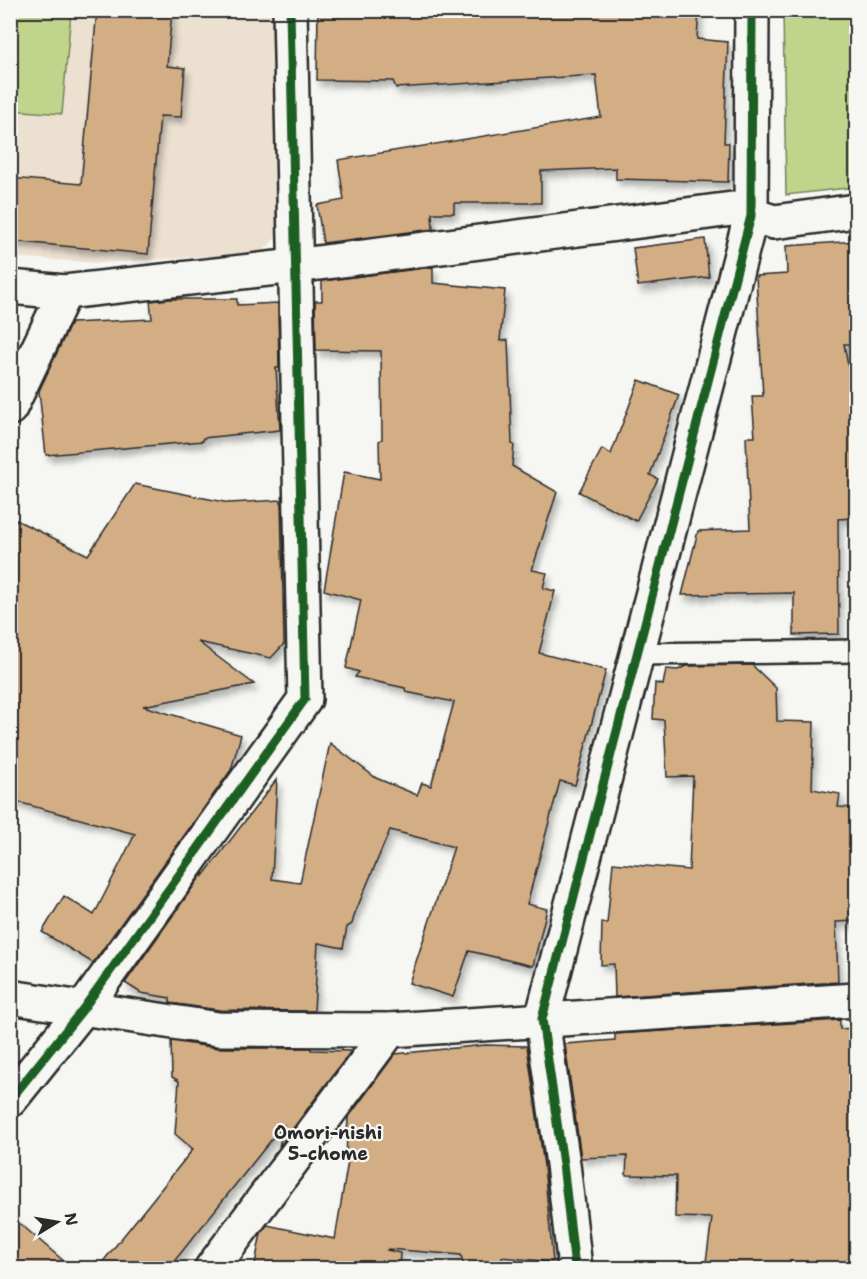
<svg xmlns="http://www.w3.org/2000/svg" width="867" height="1279" font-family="'Shantell Sans',sans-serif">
  <defs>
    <filter id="shadow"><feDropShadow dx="3.5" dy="6" stdDeviation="3" flood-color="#0004"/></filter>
  </defs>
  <rect width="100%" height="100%" fill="#f6f6f2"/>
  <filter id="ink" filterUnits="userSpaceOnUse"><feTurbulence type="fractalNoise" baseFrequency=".0167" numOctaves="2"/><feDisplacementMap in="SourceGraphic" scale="12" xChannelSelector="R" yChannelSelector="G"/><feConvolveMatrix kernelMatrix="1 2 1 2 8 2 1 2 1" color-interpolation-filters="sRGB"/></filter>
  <g filter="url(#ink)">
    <!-- built -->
    <path fill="#ece0d1" d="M10,11H273L278,236L261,253L100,263L11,257Z"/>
    <!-- green -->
    <g fill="#c0d58b" stroke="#76805b" stroke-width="1.5">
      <path d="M10,11H71L62,114L11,110Z"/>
      <path d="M783,11H856V187L786,195Z"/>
    </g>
    <!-- building -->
    <g fill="#d3ae85" stroke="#2b2b2b" stroke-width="1.5" filter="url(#shadow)">
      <path d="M97,10H172L167,66L185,68L181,117L160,116L148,254L10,241V178L81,184Z"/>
      <path d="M318,10H699L697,39L728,42L724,143H729L728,182L616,179V168L541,171V203H454V213H432L433,229L323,243L317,205L344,200L338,160L601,117L596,75L396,88L393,81L317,80Z"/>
      <path d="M705,239L709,277L638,286L633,248Z"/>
      <path d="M856,241V344H844L856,408V518L838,519L839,634L794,635V593L682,595L698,531L750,529L746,437H755L752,396H763L756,276L787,274L786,246Z"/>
      <path d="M433,267V283L505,290L500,341L508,340L512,444L514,445L512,466L557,492L532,570L547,573L543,588L555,591L539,653L606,670L575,785L560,781L527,904L547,909L533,966L469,951L453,997L409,983L454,847L390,830L355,913L352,924L347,927L343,948L318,943L314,1011L219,1010L170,1003V998L141,993L125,983L203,873V876L277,779L272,879L300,883L330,743L376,778L417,795L422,783L431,786L454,702L406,692L405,688L355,677L359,672L346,668L361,600L324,590L344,472L380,479L379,441L382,439L381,351L316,350L315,301H322V281Z"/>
      <path d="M170,299H237V305L278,303L279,368H276L280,430L203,438V441L46,455L39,391L71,323L152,319L150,301Z"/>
      <path d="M639,380L679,395L650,475L658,479L636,521L579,492L602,449L611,454Z"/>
      <path d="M135,484L229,503L281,500L284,644L271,658L198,642L254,684L143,706L241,735L231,770L93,963L42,932L64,896L94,915L135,834L10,800V517L88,555Z"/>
      <path d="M752,665L776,688L777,721L814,722L812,789L840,794L838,807L856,808L854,848L856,921L836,922L838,982L615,997L614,964L601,965L602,922L607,924L613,863L689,870L693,776L667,777L664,720L653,719L655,683L663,685L666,669L678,670L686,666Z"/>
      <path d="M840,1020V1029L856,1028V1231L847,1269H705L712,1218L675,1217L676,1176L626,1175L627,1156L581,1158L565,1044L615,1040V1034Z"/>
      <path d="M171,1041L218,1048H311V1050L351,1051L279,1147L284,1124L168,1269H97L193,1149L175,1134L179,1081L172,1077Z"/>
      <path d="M485,1045L527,1046L544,1166L553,1262L502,1257L501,1269L464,1267L461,1255L388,1249L387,1250L400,1253L399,1269H254L261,1233L267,1225L335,1239L349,1155L346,1154L348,1118L395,1054Z"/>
      <path d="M10,1215L73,1269H10Z"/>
    </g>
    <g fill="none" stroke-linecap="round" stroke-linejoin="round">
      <!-- service casing -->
      <g stroke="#2b2b2b" stroke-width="26">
        <path id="service" d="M637,654L856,651"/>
      </g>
      <!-- minor casing -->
      <g stroke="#2b2b2b" stroke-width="38">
        <g id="minor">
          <path d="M10,287L65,292L295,266L732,209L774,222L856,211"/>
          <path d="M10,408L65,292"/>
          <path d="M10,997L218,1029L390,1030L856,1000"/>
          <path d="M10,1100L83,1009L305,699L290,10"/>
          <path d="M212,1268L390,1030"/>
          <path d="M575,1268L563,1164L542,1019L751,216L752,10"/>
        </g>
      </g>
      <!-- service -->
      <use href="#service" stroke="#f6f6f2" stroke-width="21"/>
      <!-- minor -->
      <use href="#minor" stroke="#f6f6f2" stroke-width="33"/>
      <!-- cycleway casing -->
      <g stroke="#f6f6f2" stroke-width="13">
        <g id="cycleway">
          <path d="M10,1100L83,1009L305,699L290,10"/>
          <path d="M575,1268L563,1164L542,1019L751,216L752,10"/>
        </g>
      </g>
      <!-- cycleway -->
      <use href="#cycleway" stroke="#1b5e20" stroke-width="9"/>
    </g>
  </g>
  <g text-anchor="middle" stroke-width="4.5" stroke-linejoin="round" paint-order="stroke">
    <!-- neighbourhood labels -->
    <g font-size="18" font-weight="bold" fill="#2b2b2b" stroke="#f6f6f2">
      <text x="328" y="1139">Omori-nishi<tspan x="328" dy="21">5-chome</tspan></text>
    </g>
  </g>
  <!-- margin -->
  <rect width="867" height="1279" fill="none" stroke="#f6f6f2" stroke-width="36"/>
  <rect x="18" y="18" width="831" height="1243" fill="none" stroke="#2b2b2b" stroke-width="2" filter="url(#ink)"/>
  <!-- north arrow -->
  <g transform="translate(57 1222) rotate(79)" stroke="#f6f6f2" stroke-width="4.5" paint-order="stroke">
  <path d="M0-4.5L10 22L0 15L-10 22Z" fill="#2b2b2b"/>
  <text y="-9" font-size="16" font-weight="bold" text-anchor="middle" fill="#2b2b2b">N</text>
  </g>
</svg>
